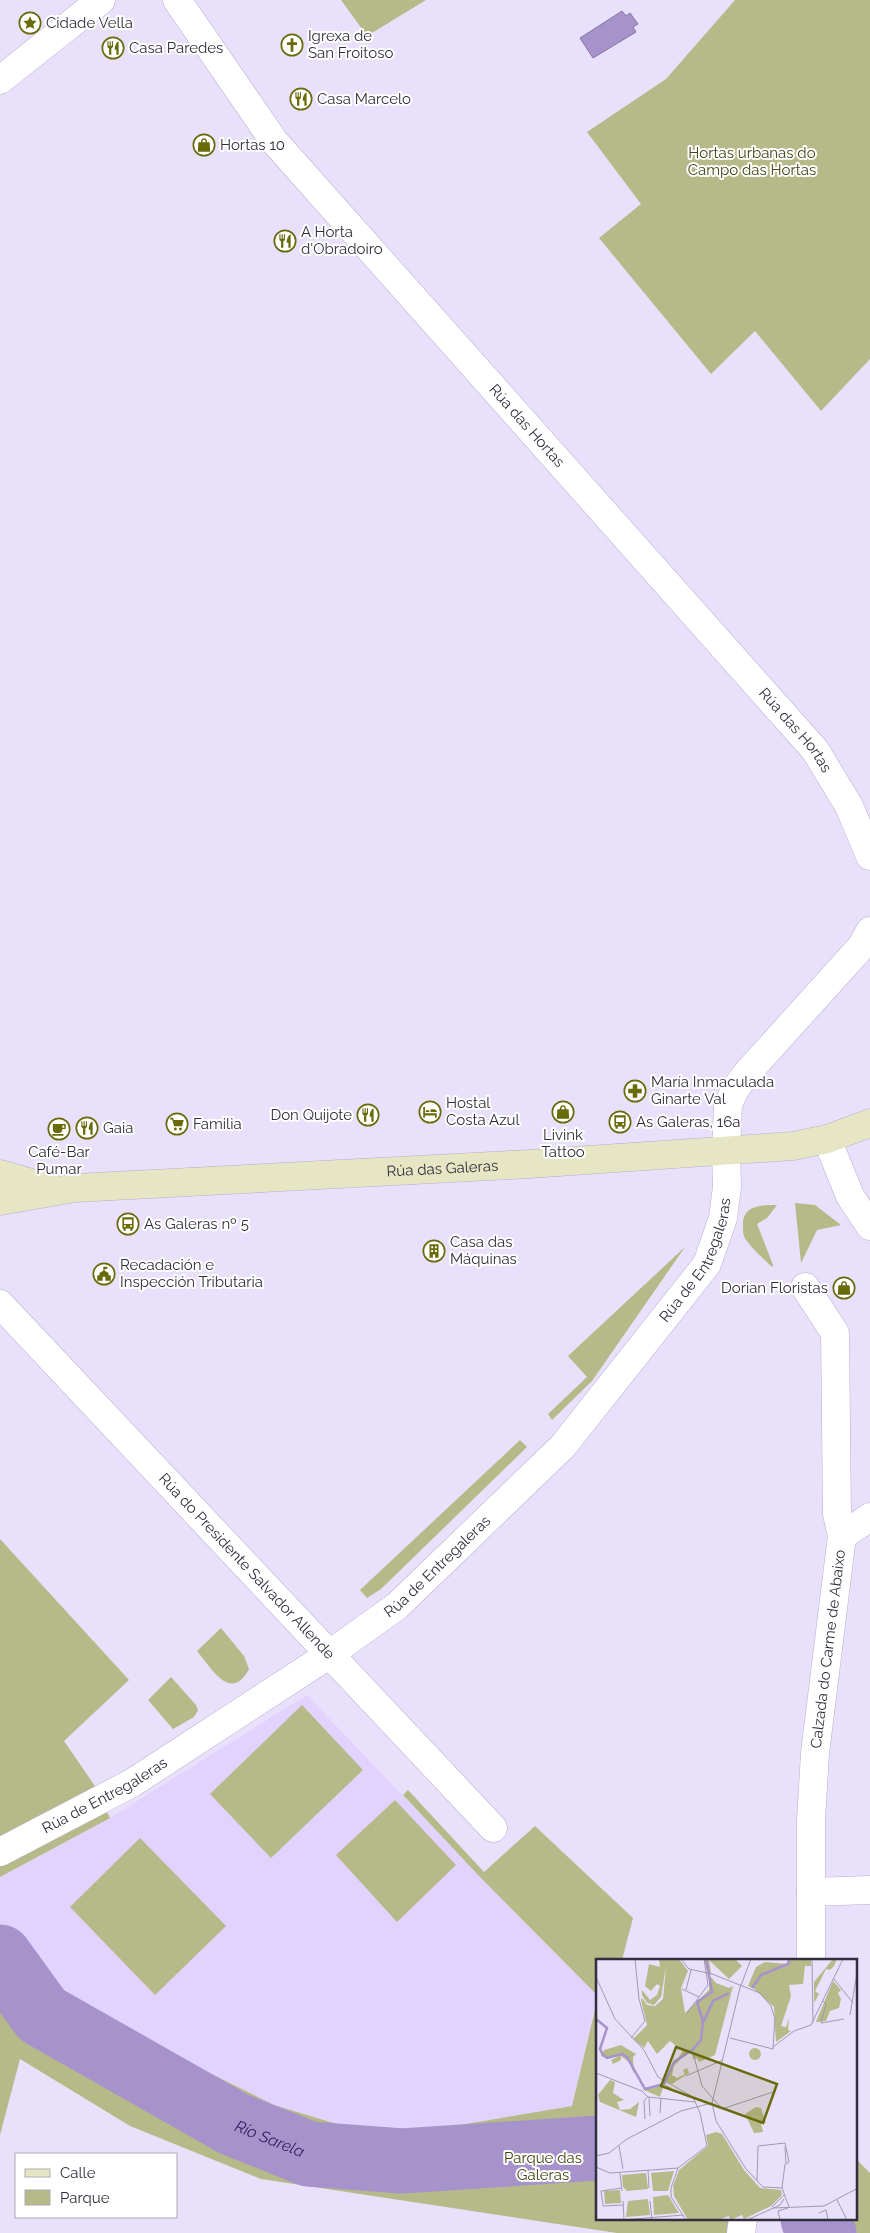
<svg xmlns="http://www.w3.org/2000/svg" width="870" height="2233" font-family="Raleway,sans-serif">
  <rect width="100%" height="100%" fill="#e9e1fc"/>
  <!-- built -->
  <path fill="#e1d3fd" d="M307,1695L479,1876L597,1995L572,2106L383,2138L274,2105L71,2004L32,1976L0,1938V1877L110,1818Z"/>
  <!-- green -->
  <g fill="#b6b988">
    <path d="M341,0H426L367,36Z"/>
    <path d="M735,0H870V359L821,411L755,331L711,374L599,238L641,204L587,132L666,79Z"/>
    <path d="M795,1203L815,1205L841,1225L817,1230L801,1263Z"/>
    <path d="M777,1205L767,1218L757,1224L773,1265L772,1267C764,1259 754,1251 747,1241C743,1237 743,1232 743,1226C742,1205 761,1205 777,1205Z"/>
    <path d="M685,1247L592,1381L552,1420L548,1414L587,1377L568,1356Z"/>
    <path d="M520,1440L527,1447L381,1589L367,1598L360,1590Z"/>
    <path d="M0,1539L129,1680L64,1741L95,1786L110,1818L0,1877Z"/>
    <path d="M221,1628L244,1656L249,1669C231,1703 212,1669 197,1651Z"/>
    <path d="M171,1677L196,1705L198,1710L194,1717L173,1729L148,1700Z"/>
    <path d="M302,1705L363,1770L271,1858L210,1794Z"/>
    <path d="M408,1790L484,1872L535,1826L633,1918L622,1960H598L597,1995L479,1876L403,1795Z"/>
    <path d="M395,1800L456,1865L397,1922L336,1855Z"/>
    <path d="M140,1838L226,1926L155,1995L70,1907Z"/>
    <path d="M0,1938L32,1976L71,2004L274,2105L383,2138L572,2106L597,2001L598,2219H732L730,2233H617L261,2179L130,2126L20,2059L0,2135Z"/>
    <path d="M856,2159L870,2173V2233H843L833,2219H856Z"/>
  </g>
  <!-- water -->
  <path fill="#a793cc" stroke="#8475a0" d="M622,11L626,16L630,13L638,24L633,27L636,32L593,58L580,38Z"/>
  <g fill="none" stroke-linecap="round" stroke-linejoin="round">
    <!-- river -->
    <g stroke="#a793cc" stroke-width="65">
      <path id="s1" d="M0,1957L42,2015L234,2124L309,2154L402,2161L598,2148"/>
      <path d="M813,2219L824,2233"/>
    </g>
    <!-- street casing -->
    <g stroke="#b7adce" stroke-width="29">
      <g id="street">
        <path id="s2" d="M177,0L274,141L815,750L849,806L870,856"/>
        <path d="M0,80L101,0"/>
        <path d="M827,1139L850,1196L870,1226"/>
        <path d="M805,1287L835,1333L837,1514L842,1536L815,1753L811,1820V1960"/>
        <path id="s3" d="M0,1304L493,1828"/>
        <path d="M842,1536L870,1517"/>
        <path id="s4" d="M0,1852L132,1783L330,1654L397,1606L563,1446L707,1264L723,1218L727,1187L726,1151L728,1105L735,1089L748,1072L861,947L870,931"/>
        <path d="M811,1892L870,1890"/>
        <path d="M741,2233L743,2219"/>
      </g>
    </g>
    <!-- secondary casing -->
    <g stroke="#b7adce" stroke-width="29">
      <g id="secondary">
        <path d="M0,1174L52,1189"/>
        <path id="s5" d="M0,1201L75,1188L529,1164L793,1146L827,1139L870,1123"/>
      </g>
    </g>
    <!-- street -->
    <use href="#street" stroke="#fff" stroke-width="28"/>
    <!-- secondary -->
    <use href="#secondary" stroke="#e6e6c5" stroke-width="28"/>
  </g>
  <!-- icons -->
  <defs>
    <g id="sight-ring" transform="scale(1.125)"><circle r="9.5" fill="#fff" stroke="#696b0a" stroke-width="1.5"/><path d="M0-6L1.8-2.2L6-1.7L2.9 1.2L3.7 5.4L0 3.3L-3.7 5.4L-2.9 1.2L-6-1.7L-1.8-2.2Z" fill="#696b0a"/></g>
    <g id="church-ring" transform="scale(1.125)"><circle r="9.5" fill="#fff" stroke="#696b0a" stroke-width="1.5"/><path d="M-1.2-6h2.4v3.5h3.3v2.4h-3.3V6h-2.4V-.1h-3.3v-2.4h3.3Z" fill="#696b0a"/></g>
    <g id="restaurant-ring" transform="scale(1.125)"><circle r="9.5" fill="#fff" stroke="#696b0a" stroke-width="1.5"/><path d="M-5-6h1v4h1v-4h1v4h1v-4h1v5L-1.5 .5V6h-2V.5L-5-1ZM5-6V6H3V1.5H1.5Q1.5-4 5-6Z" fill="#696b0a"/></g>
    <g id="shop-ring" transform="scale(1.125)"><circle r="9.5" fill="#fff" stroke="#696b0a" stroke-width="1.5"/><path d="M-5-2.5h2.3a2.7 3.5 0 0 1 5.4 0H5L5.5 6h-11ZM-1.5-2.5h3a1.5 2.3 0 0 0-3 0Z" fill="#696b0a"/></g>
    <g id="pharmacy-ring" transform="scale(1.125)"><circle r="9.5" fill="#fff" stroke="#696b0a" stroke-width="1.5"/><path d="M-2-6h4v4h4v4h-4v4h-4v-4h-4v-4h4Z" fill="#696b0a"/></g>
    <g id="hotel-ring" transform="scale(1.125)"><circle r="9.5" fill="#fff" stroke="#696b0a" stroke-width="1.5"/><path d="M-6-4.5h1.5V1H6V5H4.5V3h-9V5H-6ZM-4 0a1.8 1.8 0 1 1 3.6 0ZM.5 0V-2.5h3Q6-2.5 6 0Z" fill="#696b0a"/></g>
    <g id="bus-ring" transform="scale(1.125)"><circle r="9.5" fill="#fff" stroke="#696b0a" stroke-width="1.5"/><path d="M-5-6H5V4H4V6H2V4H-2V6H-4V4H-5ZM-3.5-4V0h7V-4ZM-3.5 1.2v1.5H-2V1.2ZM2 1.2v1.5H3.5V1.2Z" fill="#696b0a"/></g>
    <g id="supermarket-ring" transform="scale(1.125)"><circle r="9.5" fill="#fff" stroke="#696b0a" stroke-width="1.5"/><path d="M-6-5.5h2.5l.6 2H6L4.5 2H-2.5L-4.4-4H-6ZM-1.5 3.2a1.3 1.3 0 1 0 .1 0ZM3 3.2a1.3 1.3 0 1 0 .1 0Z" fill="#696b0a"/></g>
    <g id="cafe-ring" transform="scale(1.125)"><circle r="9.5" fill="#fff" stroke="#696b0a" stroke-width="1.5"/><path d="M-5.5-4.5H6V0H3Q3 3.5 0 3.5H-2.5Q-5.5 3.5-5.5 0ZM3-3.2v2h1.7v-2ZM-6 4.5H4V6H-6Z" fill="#696b0a"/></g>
    <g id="building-ring" transform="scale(1.125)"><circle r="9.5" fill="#fff" stroke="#696b0a" stroke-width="1.5"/><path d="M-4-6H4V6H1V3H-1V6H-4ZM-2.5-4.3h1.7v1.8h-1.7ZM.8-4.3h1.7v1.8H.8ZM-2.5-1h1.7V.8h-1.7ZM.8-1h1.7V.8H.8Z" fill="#696b0a"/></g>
    <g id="civic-ring" transform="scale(1.125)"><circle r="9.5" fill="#fff" stroke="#696b0a" stroke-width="1.5"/><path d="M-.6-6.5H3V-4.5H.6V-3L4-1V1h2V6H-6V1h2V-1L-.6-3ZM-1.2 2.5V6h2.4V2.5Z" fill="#696b0a"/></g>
  </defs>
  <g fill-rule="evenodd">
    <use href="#sight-ring" x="30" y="23"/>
    <use href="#church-ring" x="292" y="45"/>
    <use href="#restaurant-ring" x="113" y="48"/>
    <use href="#restaurant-ring" x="301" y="99"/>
    <use href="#shop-ring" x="204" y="145"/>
    <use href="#restaurant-ring" x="285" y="241"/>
    <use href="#pharmacy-ring" x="635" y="1091"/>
    <use href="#hotel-ring" x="430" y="1112"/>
    <use href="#shop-ring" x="563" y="1112"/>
    <use href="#restaurant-ring" x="368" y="1115"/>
    <use href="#bus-ring" x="620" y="1122"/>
    <use href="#supermarket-ring" x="177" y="1124"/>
    <use href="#restaurant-ring" x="87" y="1128"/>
    <use href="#cafe-ring" x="59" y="1129"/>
    <use href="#bus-ring" x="128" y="1224"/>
    <use href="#building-ring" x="434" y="1251"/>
    <use href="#civic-ring" x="104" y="1274"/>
    <use href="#shop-ring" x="844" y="1288"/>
  </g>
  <g text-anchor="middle" stroke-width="4" stroke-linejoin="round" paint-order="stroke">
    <!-- poi labels -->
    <g font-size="15" fill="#332e3b" stroke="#fff" text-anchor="start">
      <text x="46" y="28">Cidade Vella</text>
      <text x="308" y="41">Igrexa de<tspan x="308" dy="17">San Froitoso</tspan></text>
      <text x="129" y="53">Casa Paredes</text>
      <text x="317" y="104">Casa Marcelo</text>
      <text x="220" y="150">Hortas 10</text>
      <text x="301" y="237">A Horta<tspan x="301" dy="17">d'Obradoiro</tspan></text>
      <text x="651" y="1087">María Inmaculada<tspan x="651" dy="17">Ginarte Val</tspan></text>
      <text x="446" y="1108">Hostal<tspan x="446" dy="17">Costa Azul</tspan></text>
      <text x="352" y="1120" text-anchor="end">Don Quijote</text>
      <text x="636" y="1127">As Galeras, 16a</text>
      <text x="193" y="1129">Familia</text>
      <text x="103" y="1133">Gaia</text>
      <text x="563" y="1140" text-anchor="middle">Livink<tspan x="563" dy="17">Tattoo</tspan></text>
      <text x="59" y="1157" text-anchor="middle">Café-Bar<tspan x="59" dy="17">Pumar</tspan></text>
      <text x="144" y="1229">As Galeras nº 5</text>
      <text x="450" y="1247">Casa das<tspan x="450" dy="17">Máquinas</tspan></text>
      <text x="120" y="1270">Recadación e<tspan x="120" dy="17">Inspección Tributaria</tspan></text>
      <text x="828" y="1293" text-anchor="end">Dorian Floristas</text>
    </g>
    <!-- park labels -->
    <g font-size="15" fill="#454615" stroke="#fff">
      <text x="752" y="158">Hortas urbanas do<tspan x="752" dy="17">Campo das Hortas</tspan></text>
      <text x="543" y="2163">Parque das<tspan x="543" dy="17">Galeras</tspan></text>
    </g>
    <!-- street labels -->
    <g font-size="15" fill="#332e3b" stroke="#fff">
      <text dy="5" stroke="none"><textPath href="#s2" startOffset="552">Rúa das Hortas</textPath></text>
      <text dy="5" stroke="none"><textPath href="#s2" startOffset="958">Rúa das Hortas</textPath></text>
      <text dy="5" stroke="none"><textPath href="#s5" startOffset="444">Rúa das Galeras</textPath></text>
      <text dy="5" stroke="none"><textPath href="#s4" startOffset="929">Rúa de Entregaleras</textPath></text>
      <text dy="5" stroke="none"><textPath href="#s3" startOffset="360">Rúa do Presidente Salvador Allende</textPath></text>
      <text dy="5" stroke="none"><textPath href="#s4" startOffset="524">Rúa de Entregaleras</textPath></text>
      <text transform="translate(828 1649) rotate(-83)" y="5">Calzada do Carme de Abaixo</text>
      <text dy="5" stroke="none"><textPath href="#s4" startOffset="119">Rúa de Entregaleras</textPath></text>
    </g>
    <!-- water labels -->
    <g font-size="16" font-style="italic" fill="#38195d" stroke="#fff">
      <text dy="6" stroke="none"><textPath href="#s1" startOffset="331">Río Sarela</textPath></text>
    </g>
  </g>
  <!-- overview -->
  <g transform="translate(596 1959)">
    <rect width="261" height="261" fill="#e9e1fc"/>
    <path d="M63,0H83L92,12L85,29L89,54L113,31V16L120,24L133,29L137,27L119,96L103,103L101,99L97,100L96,93L89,95L78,107L76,116L81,119L89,115L87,111L91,109L93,114L76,125L67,121L87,92L74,82L61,95L52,82L48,89L37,80L51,66L45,41L46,39L51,46L59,47L67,40L70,7L65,38L58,46L51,44L46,36V31L54,41L61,36L64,27L61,25L55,32L49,27L53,5L64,8ZM108,0H139L146,7L133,20L113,1L115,14H112ZM215,0V7H209L207,25L193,26L195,37L185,67L190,68L193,59L192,71L195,72L180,83L178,48L157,29L165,17L193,6V1ZM237,0H241L238,7L234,11L230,10L219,32L223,35L218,44V23ZM169,3L191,5L164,16L156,29L152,27L160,8ZM237,22L245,31L242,34L245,40L243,49L234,52L230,62L220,63ZM25,86L40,95L37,98L38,115L33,103L25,97V101L17,105L15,101L23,97L10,99L5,97L8,91ZM153 95a6 6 0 1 1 12 0a6 6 0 1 1-12 0ZM14,121L19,123L17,134L28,141L21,143L24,151L34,150L43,143L40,158L4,143L2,136ZM70,126L76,129H67L64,138L48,131ZM160,148L165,149L170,164L165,165L167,173L158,174L149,155ZM120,173L126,175L148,211L164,229L185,231L186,236L175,247L148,260L146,256L134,261L133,257L122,261H92L78,237L77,227L83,211L112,187L110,176ZM78,212L72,232H57L55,214ZM50,214L52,230L31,232L27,228L26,216ZM24,231L25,244L9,245L8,232ZM72,236L83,254L58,256L57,238ZM52,240L54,256L30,258L32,242Z" fill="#b6b988"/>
    <path fill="none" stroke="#a793cc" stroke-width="2.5" d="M156,29L165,16L192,5L193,1M0,60L11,69L4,90L7,96L11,99L26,95L31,98L49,130L68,125L78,103L96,91L105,81L107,62L101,43L116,33L110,0M108,62L117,42L133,34"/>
    <path fill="none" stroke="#a099af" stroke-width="1" d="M85,0L93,10L116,15L164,34L175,47L179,60L177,90L134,79M216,0L217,63M0,18L19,60L48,91L62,118L97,138L104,154L111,187L82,209L75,229V238L90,261M238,20L257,44M86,30L103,38M90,31L95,11M227,42L230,45L225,64L248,60M91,54L112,26L108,0M254,56L262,8M35,79L49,62L43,40L39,0M177,88L198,72L215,66L247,0M97,94L106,127L126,150L180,132M0,114L46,132L52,138L99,143M90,117L127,101M53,138L54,157M116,144L144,29L155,0M64,154L65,139M49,160L48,142L52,137M23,187L27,210M0,197L13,194L31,180L85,152L116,144L120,162L150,210L167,228L186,229M189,205L186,229L193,248M0,208L14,214L82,209M52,211L53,229M24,214L26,232M161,222L162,187L189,184L193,203L190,205L189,188M26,229L5,232L7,247L27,246M241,241L251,261M27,242L28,261M54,242L56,261M176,248L188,236M177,249L228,247L262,229M223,254L230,251L232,261M26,261L87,256M151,261L184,246L188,240M184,261L182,252L192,249"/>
    <path fill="#696b0a" fill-opacity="0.15" stroke="#696b0a" stroke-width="2.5" d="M80,88L181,125L167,164L65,127Z"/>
    <rect width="261" height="261" fill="none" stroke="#332e3b" stroke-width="2.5"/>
  </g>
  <!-- legend -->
  <rect x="15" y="2153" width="162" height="65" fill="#ffffff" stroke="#adabb1"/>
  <rect x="25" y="2169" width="25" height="8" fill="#e6e6c5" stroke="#adabb1"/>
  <text x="60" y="2178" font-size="15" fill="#332e3b">Calle</text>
  <rect x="25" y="2190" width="25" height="15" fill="#b6b988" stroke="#adabb1"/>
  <text x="60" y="2203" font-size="15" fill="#332e3b">Parque</text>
</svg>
